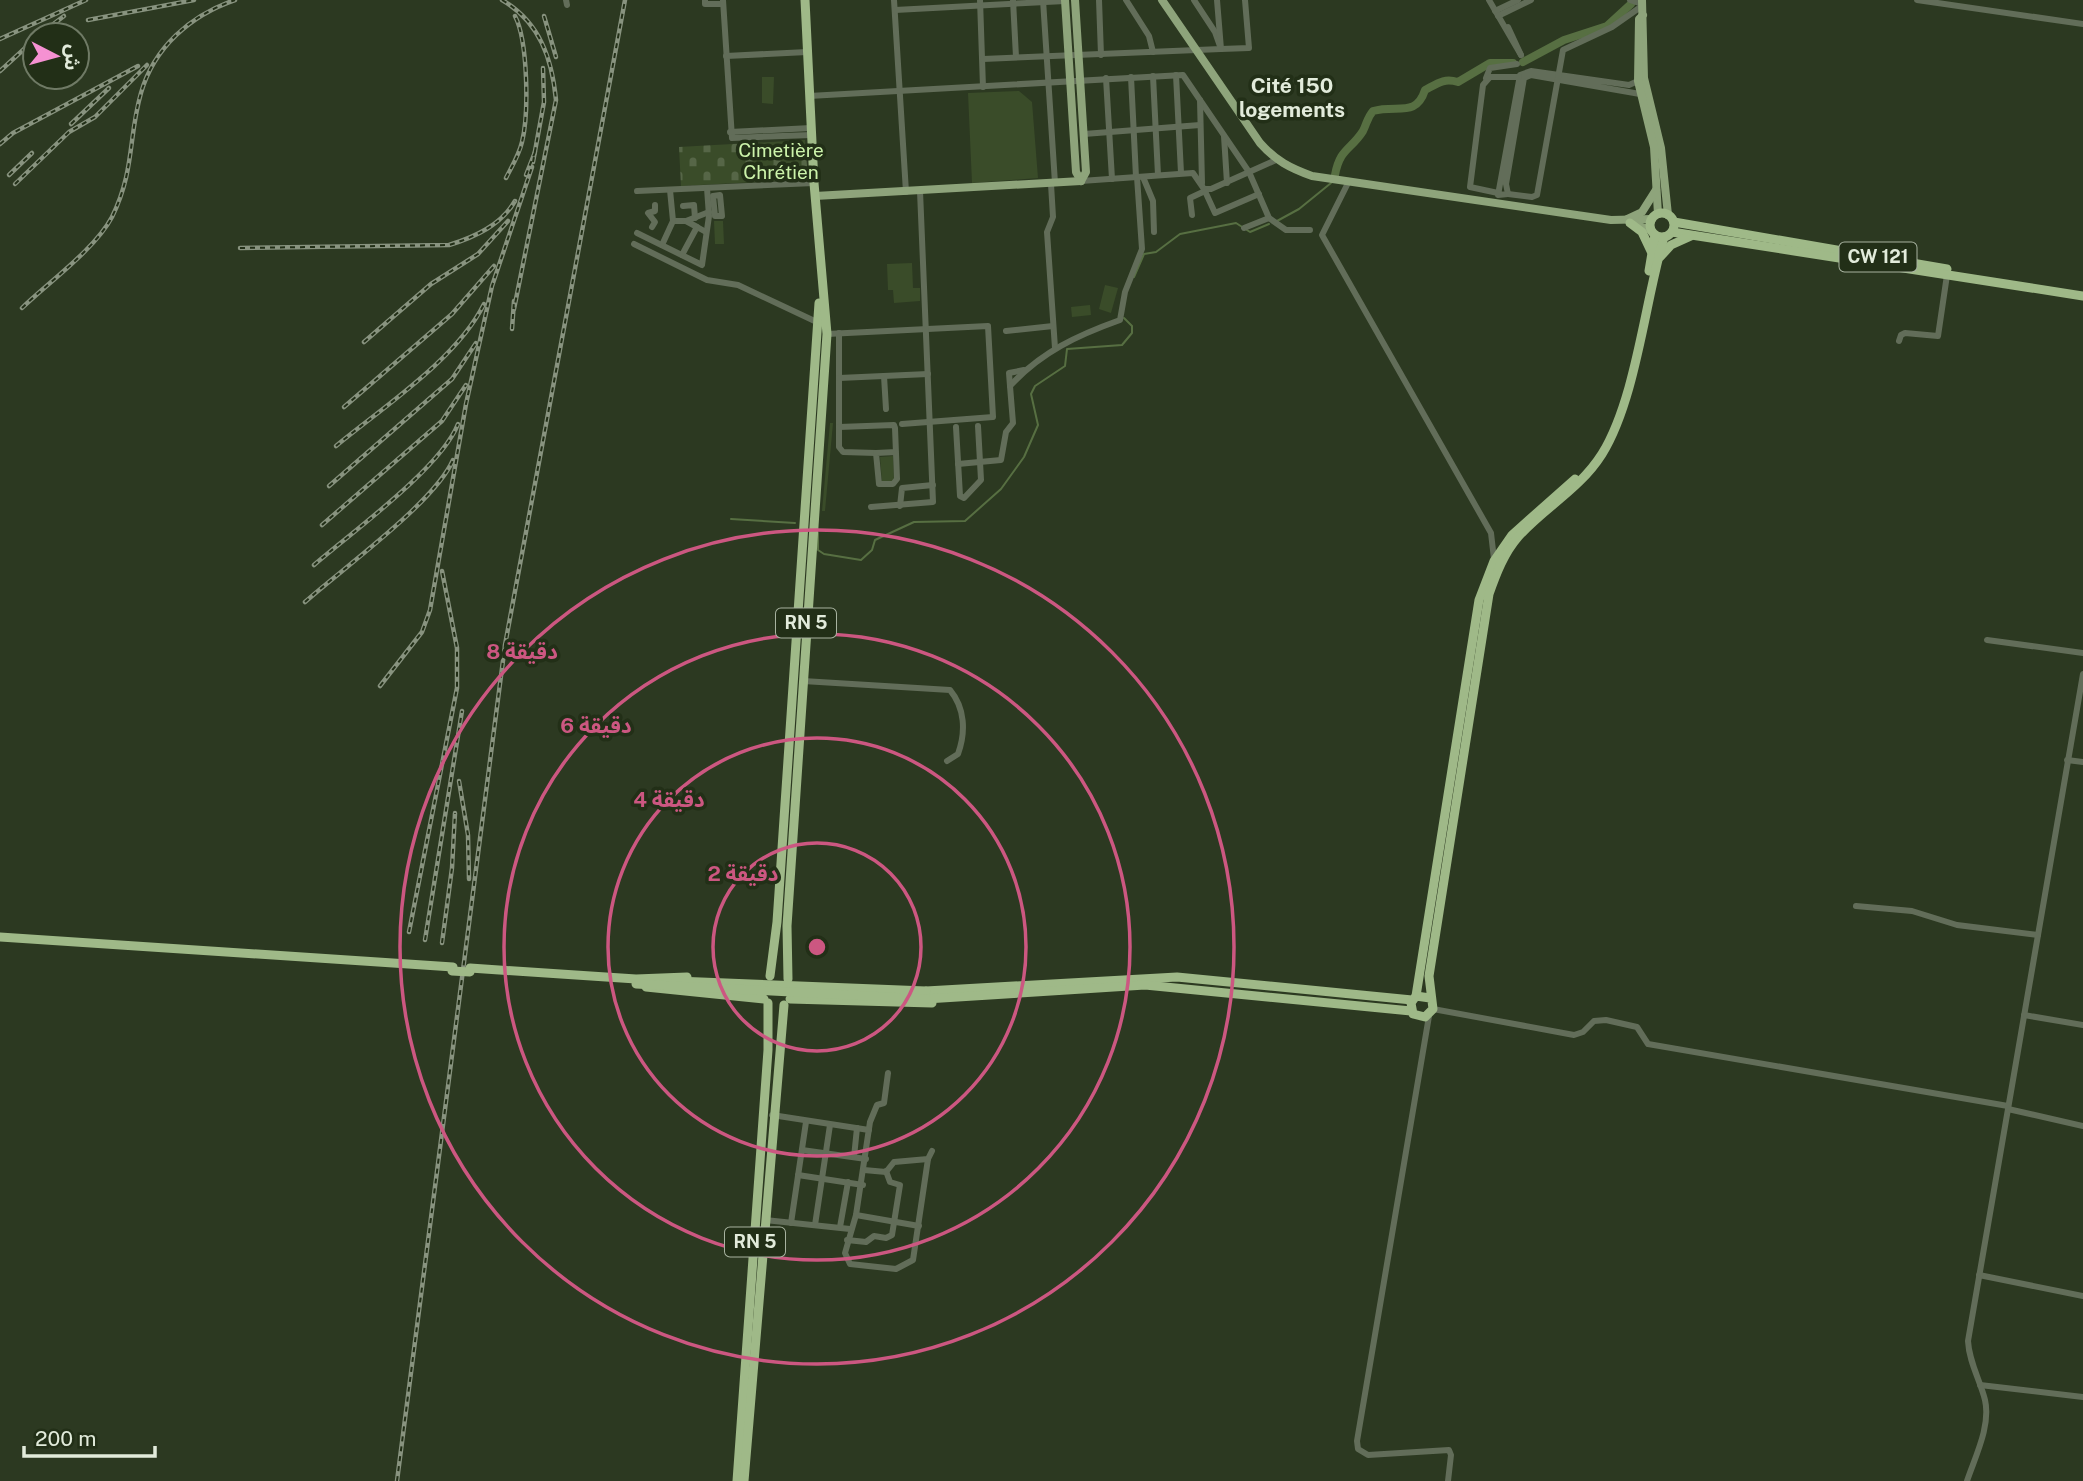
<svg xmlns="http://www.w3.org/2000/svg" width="2083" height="1481" font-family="'Public Sans','Noto Sans Arabic',sans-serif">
  <defs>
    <pattern id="cemetery-stones" width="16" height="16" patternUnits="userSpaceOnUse" patternTransform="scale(1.75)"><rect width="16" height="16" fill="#3a4c29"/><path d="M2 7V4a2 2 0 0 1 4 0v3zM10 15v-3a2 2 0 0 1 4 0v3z" fill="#566647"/></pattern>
  </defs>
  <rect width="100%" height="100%" fill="#2c3921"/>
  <!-- green -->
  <g fill="#3a4c29">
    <path d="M762,77H774L773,104L762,103Z"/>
    <path d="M1019,91L1032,102L1038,178L972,183L968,93Z"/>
    <path d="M714,221H723L724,244H715Z"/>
    <path d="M912,263L913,288H920V301L894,303L893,290H888L887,264Z"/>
    <path d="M1105,285L1118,288L1111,313L1099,309Z"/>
    <path d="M1090,305L1091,315L1072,317L1071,307Z"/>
    <path d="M830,423H833L825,511H822Z"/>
    <path d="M893,456L894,481L882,482L880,457Z"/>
  </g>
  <!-- cemetery -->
  <path fill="url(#cemetery-stones)" d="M805,140L808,179L681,186L679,147Z"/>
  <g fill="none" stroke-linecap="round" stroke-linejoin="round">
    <!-- stream -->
    <g stroke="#576f42" stroke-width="2">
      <path d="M1277,221L1299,209L1331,183"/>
      <path d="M1134,277L1144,254L1156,252L1180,234L1236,223L1250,232L1269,224"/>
      <path d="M731,519L795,523"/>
      <path d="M818,533V550L824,554L861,560L872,550L875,540L914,522L965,521L1001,489L1024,457L1038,425L1031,394L1035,386L1065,366L1067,349L1122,345L1132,333V326L1124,318"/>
    </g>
    <!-- river -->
    <g stroke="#576f42" stroke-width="8">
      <path d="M1523,62L1564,40L1607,26L1631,4"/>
      <path d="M1335,175C1340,148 1351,150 1363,131C1367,123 1367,118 1373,111C1397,104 1416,118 1425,90C1438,83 1444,78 1458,82L1490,63H1513"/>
    </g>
    <!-- minor -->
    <g stroke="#626d59" stroke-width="6">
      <path d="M566,0L567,5"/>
      <path d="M705,0V4H723"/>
      <path d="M723,0L732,138L811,135"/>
      <path d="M894,0L906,192"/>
      <path d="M980,0L983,87"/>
      <path d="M1013,0L1016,57"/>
      <path d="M1043,0L1055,183"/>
      <path d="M1099,0L1101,55"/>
      <path d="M1126,0L1149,36L1153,52"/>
      <path d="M1194,0L1215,32L1221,49L1249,48L1245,0"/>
      <path d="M1489,0L1521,55"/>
      <path d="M1630,0L1642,4"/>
      <path d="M1917,0L2083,24"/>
      <path d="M895,10L1065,1"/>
      <path d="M1495,11L1518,0"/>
      <path d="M1498,16L1531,0"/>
      <path d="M1508,27L1521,55"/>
      <path d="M726,56L807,52"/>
      <path d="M983,59L1221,49L1217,0"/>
      <path d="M1176,75L1181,173"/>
      <path d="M1153,76L1158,175"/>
      <path d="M1131,77L1136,177"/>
      <path d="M1106,78L1112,179"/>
      <path d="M1486,78L1490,68L1517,64"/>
      <path d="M1638,81L1629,85L1531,71L1520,75L1498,195L1508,194L1506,184L1524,78L1531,75L1640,94"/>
      <path d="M809,96L1183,75L1249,172L1269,218L1286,230H1310"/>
      <path d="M1200,100L1202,183"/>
      <path d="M730,132L811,128"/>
      <path d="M1084,134L1200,125"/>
      <path d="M1224,136L1227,183"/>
      <path d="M1143,177L1153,201L1154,232"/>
      <path d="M1081,181L1193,173L1204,189H1211L1276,160"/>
      <path d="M1349,181L1322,235L1491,533L1494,559"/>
      <path d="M1051,184L1053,217L1047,232L1055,348"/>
      <path d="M1204,189L1215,213L1259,194"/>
      <path d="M637,191L814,183"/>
      <path d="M1498,193L1470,187L1483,85L1490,77H1519"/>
      <path d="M1508,194L1532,197L1537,195L1563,50L1612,27L1642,6"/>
      <path d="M720,195L722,216H715L713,196Z"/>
      <path d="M683,206L694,205L695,218"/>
      <path d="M1192,215L1190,198L1205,191"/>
      <path d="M673,221H686L697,227"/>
      <path d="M686,221L709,212"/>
      <path d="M652,227L655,222L648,213L655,211V205"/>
      <path d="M1244,228L1269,218"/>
      <path d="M637,233L702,265L709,216L707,188"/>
      <path d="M634,244L707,280L738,285L821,324"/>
      <path d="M662,245L673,221L670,190"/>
      <path d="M682,255L697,227L706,232"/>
      <path d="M1006,331L1053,326"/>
      <path d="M839,333V447L843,452L876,453"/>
      <path d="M827,334L988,326L993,417L902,424"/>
      <path d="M1899,341L1901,335L1905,333L1938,336L1947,275"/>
      <path d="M884,376L886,409"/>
      <path d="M839,378L928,374"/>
      <path d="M1010,386L1009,373L1024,370"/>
      <path d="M839,427L894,425L895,428L897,479L893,484H879L876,453L896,452"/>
      <path d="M956,427L960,496L964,498L981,480L978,426"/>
      <path d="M958,464L1001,460L1006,432L1013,423L1010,386C1041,352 1078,335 1120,320L1125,292L1142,249L1137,177"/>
      <path d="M900,506L902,488L933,485"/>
      <path d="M871,507L933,502L920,191"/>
      <path d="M1987,640L2083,653"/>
      <path d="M803,681L950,690C965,708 966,732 958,754L947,761"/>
      <path d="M2067,760L2083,762"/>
      <path d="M1856,906L1912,911L1957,925L2038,935"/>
      <path d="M1433,1009L1574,1035L1583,1032L1594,1021L1606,1020L1637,1027L1648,1044L2008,1106"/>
      <path d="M2024,1015L2083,1025"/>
      <path d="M1429,1016L1357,1441L1358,1449L1368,1455L1449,1450L1451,1455L1448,1481"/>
      <path d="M888,1073L884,1103L877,1105L870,1122L856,1215L845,1253L850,1264L896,1269L913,1260L928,1159"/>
      <path d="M2008,1109L2083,1126"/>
      <path d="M772,1115L869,1130"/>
      <path d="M802,1150L866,1159"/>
      <path d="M854,1157L857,1128"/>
      <path d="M864,1170L886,1172L894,1162L928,1159L932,1151"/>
      <path d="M798,1175L863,1185"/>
      <path d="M856,1215L919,1226"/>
      <path d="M765,1220L850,1229"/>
      <path d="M791,1223L806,1122"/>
      <path d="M815,1225L830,1125"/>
      <path d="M840,1227L848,1182"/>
      <path d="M847,1240L866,1242L874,1236L886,1238L892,1235L900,1185L890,1182L886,1171"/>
      <path d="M1979,1275L2083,1296"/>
      <path d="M1980,1385L2083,1397"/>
      <path d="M1967,1481C1975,1457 1991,1426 1985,1400C1980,1380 1969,1362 1968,1341L2083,674"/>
    </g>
    <!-- major -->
    <g stroke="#8ea47b" stroke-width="8">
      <path d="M1065,0L1076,172L1081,181"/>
      <path d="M1075,0L1086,172L1081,181"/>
      <path d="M1162,0L1260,143C1276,161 1290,168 1312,176L1611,220L1652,219"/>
      <path d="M1642,0L1644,78L1661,148L1668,215"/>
      <path d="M1643,15L1639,19L1638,81L1654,147L1658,214"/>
      <path d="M815,196L1081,181"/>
      <path d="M1627,219L1642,212L1656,190"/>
      <path d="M1633,224L1651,230"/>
    </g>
    <!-- highway -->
    <g stroke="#9fb988" stroke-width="9">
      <circle cx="1662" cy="225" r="12"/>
      <path d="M1674,222L1947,269"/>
      <path d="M1630,223L1642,232L1651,251"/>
      <path d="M1672,232L2083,296"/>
      <path d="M1660,257L1671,245L1691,236"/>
      <path d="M1649,271L1655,235"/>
      <path d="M0,937L453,967"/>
      <path d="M470,968L636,979L687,977"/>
      <path d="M770,976L777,922L819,303"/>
      <path d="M788,979L787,926L827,334L814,183L805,0"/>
      <path d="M646,987L764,999"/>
      <path d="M926,991L1177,977L1412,1000"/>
      <path d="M1416,996L1479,600L1494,561L1512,535L1575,479"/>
      <path d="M1430,998L1416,996L1411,1003L1413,1014L1425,1017L1433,1009L1429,976L1489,594C1496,574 1504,553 1518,537C1545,507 1580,489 1602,454C1636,399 1645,301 1664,237"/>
      <path d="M790,999L932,1003"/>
      <path d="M926,999L1145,985L1411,1011"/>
      <path d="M737,1481L768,1050V1003"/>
      <path d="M744,1481L784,1005"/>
    </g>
    <!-- rail casing -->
    <g stroke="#88937f" stroke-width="4.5">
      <g id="rail">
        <path d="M502,0C540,22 552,59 556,100L514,309"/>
        <path d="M544,16L556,57"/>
        <path d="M88,20L194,0"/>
        <path d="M39,35L64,16"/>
        <path d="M0,39L86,0"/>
        <path d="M0,71L35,39"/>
        <path d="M71,124L109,88"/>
        <path d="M0,144L13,133L138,66"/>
        <path d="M533,162L544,102L543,68"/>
        <path d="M9,175L32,153"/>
        <path d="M526,175L535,152"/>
        <path d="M506,178C512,166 519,155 522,142C529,114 528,41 515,16"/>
        <path d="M15,184L69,132L95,117L147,65"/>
        <path d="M240,248L449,245C475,237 501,225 515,201"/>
        <path d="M22,308C49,282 95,249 112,217C135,170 128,138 141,93C154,47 191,15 235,0"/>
        <path d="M512,329L514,301"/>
        <path d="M364,342L431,284L478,254L508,221"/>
        <path d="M344,407L452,314L494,266"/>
        <path d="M336,446C383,407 457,359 484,304"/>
        <path d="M329,486L452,379L476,343"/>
        <path d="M322,525L442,421L466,385"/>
        <path d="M314,565C352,532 441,468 458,424"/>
        <path d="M305,602C342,569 435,502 453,460"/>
        <path d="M380,686L422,632L430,610L466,404L492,286L532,167"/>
        <path d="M459,781L468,835L469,879"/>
        <path d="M409,932L457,688V648L442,571"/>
        <path d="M425,940L462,711"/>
        <path d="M442,943L452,868L455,813"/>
        <path d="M397,1481L505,645L625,0"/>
      </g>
    </g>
    <!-- rail -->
    <use href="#rail" stroke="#222f17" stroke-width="2" stroke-dasharray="5" stroke-linecap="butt"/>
    <!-- highway-bridge -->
    <g stroke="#9fb988" stroke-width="9">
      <path d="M452,971L470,972"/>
      <path d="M676,981L926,991"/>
      <path d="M636,984L926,999"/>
    </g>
  </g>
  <!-- distance rings -->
  <g fill="none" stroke="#cc5781" stroke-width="3.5">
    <circle cx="817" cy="947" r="104"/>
    <circle cx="817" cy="947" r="209"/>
    <circle cx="817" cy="947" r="313"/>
    <circle cx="817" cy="947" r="417"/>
  </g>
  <g text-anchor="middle" stroke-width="7" stroke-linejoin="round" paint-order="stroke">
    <!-- shield labels -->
    <g fill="#222f17" stroke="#a8b3a0" stroke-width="2">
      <rect x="1839.5" y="242.5" width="77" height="29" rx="5"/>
      <rect x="776" y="608.5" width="60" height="29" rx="5"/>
      <rect x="725" y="1227.5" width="60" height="29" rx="5"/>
    </g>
    <g font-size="18" font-weight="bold" fill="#e2ebdb">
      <text x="1878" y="263">CW 121</text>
      <text x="806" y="629">RN 5</text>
      <text x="755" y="1248">RN 5</text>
    </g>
    <!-- park labels -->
    <g font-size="19" fill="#ccf3aa" stroke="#222f17">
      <text x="781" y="157">Cimetière<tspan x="781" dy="22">Chrétien</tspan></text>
    </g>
    <!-- neighbourhood labels -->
    <g font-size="21" font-weight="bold" fill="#e2ebdb" stroke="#222f17">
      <text x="1292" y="93">Cité 150<tspan x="1292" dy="24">logements</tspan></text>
    </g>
  </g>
  <circle cx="817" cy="947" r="10" fill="#cc5781" stroke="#222f17" stroke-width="3.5"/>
  <g font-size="21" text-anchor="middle" font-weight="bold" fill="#cc5781" stroke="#222f17" stroke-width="7" stroke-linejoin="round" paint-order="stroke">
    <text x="522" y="659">8 دقيقة</text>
    <text x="596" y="733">6 دقيقة</text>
    <text x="669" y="807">4 دقيقة</text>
    <text x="743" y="881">2 دقيقة</text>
  </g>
  <!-- north arrow -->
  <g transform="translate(56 56) rotate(96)"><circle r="33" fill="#222f17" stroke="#6f7a65" stroke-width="2"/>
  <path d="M0-5L12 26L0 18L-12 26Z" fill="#f591d2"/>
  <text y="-10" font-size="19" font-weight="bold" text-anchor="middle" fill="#e2ebdb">ش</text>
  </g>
  <!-- scale -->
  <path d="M24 1446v10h131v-10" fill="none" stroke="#e2ebdb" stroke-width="3.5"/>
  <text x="35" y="1446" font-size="21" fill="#e2ebdb" stroke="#222f17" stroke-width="5" paint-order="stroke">200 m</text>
</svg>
